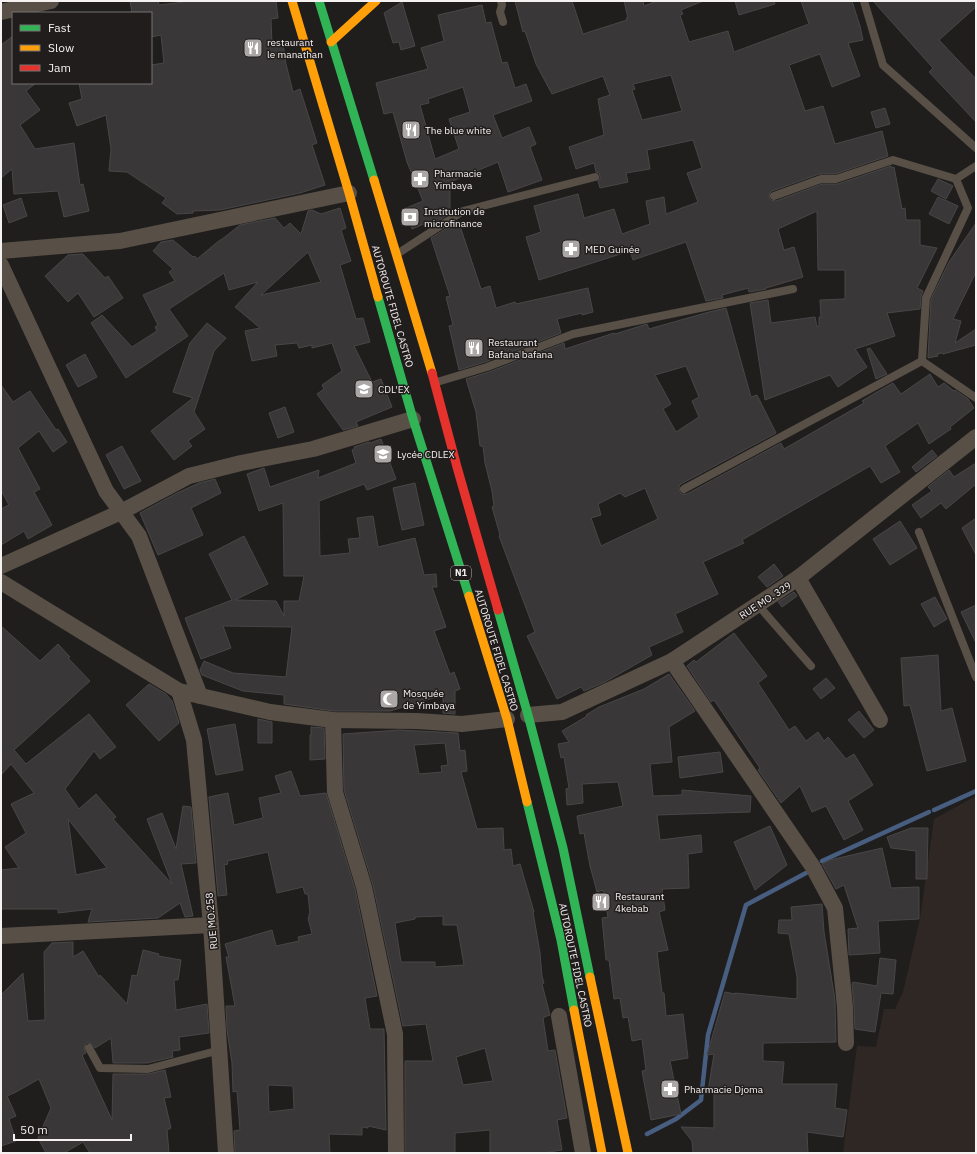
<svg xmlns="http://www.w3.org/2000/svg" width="977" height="1154" font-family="'IBM Plex Sans',sans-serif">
  <rect width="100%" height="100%" fill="#201e1d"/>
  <!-- built -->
  <path fill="#2f2724" d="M976,796V1153H843L857,1046L876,1047L884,1009H895L903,992L920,919L934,819Z"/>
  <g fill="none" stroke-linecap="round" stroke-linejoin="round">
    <!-- stream -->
    <g stroke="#485e80" stroke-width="4.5">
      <path d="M934,810L976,791"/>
      <path d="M822,861L929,812"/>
      <path d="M647,1134L676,1119L701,1100L708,1035L746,905L806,873"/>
    </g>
  </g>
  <!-- building -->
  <g fill="#393738" stroke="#484647" fill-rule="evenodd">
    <path d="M130,1H158L159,5L192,1H276L278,18L271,19L272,44L283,43L286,64L293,92L300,89L317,143L312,145L325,185L300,193L220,210L193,211V213L177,214L162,203L166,198L127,172L109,171L111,149L106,115L77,126L69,103L82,99L79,83H151V65L164,63L161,35L151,37V13H132Z"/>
    <path d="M515,1H572L583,34L627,20L626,18H628L624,1H643L644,6L657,1H703L681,10L683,14L680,15L689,42L728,31L734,52L809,24L801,1H852L860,26L863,40L848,43L860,76L832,87L820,54L789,65L805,111L823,106L835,144L882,131L888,156L835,174H819L772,191L770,193L769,197L771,200L776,201L822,184H838L891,166L892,168L894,167L902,209L905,208L906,220H920V245L937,248L917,288L923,291L921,297L920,309L887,313L895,336L855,349L867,367L838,387L830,375L765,400L750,303L768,300L771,323L815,317L817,327L819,326V317H821L820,300L845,299V270H818L817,211L778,229L784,250L794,247L803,277L766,288V289L749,292L748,288L722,295L723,298L706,301L686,242L633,260L630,251L539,280L526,237L541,232L534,206L578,194L584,218L614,209L622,234L650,224L646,201L664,197L666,214L698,202L687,173L702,168L693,140L647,150L650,169L626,173L628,182L600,188L598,181L600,179V176L599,173L596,172L594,163L576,169L569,147L604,135L598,99L610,95L603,76L552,94L536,64L525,31L523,32ZM671,75L682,111L642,120L632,90L635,89L633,84Z"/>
    <path d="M735,1H774L775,4L739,15Z"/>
    <path d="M873,1H976V7L939,40L976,79V122L929,72L933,68Z"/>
    <path d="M402,2L415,46L401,50L399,42L393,43L384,13Z"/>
    <path d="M482,5L486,23L491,22L502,63L507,62L515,88L526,84L532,101L493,115L502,138L529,127L536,144L530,147L542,180L508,192L498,162L450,182V213L428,228L426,223L412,229L404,209L423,201L407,162L393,112L384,114L376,83L428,69L421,48L444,41L438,15ZM463,87L470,112L449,119L459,149L435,159L420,105L429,103L428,99Z"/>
    <path d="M13,36V83H36L26,91L40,110L20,125L35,149L74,143L80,185L83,184L89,211L64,217L58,191L14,194L12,169L1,178V45Z"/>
    <path d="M885,108L890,124L876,128L871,112Z"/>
    <path d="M938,179L953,186L946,199L931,191Z"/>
    <path d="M938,197L958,206L949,224L929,214Z"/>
    <path d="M21,198L27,216L9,223L3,205Z"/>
    <path d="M340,208L346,228L341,230L351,261L340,265L356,319L363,318L370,342L354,346L372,382L381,379L392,407L356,422L358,426L343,430L317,394L324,389L322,385L342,371L332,343L312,348V345L299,348L297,343L275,345L277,356L252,361L245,331L260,328L235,307L258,282L229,290L224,273L169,309L188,336L126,378L91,323L102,315L132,347L157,331L155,327L158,325L143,295L175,281L169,272L173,269L153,251L161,242L173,240L193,257L195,256L197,259L220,240H221L240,225L275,218L284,228L290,223L301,234L308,211L312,210L321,214ZM308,252L321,282L261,295Z"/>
    <path d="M976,223V272L953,319L961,321L955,343L976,329V345L943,354L942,353L937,354L938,356L928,358L931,299L949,262Z"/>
    <path d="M450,226L451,229L460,226L481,289L490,286L496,308L515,302L516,304L588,288L593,312L582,315V313L557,319L561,333L485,362L459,370L449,326L453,325L446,297L450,296L431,238Z"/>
    <path d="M83,254L105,278L108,276L123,298L94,317L78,293L68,302L45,276L68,255Z"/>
    <path d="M726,308L751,397L757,395L776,433L681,484L679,486V489L681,494H687L781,443L784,449L864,403L862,401L877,392L893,383L901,394L930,374L938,387L944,383L954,391L955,390L968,399L974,408L950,427L951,429L929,444L918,423L885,446L900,472L881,483L870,466L742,540L744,543L703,562L718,594L675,614L683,632L649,647L652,655L605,682L584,691L581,687L557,699L527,636L535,632L499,536L500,535L492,507L494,506L492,491L485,463L483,446H480L476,412L466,379L489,372L564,343L565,349L614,333L615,334L647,324L649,329L709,312ZM686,366L699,397L692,401L699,417L676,432L663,409L671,404L655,375ZM645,488L658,519L601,546L591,518L601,515L598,504L620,493L625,497Z"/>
    <path d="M207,323L226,338L214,351L194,412L205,429L188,441L192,446L174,460L151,431L193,398L173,392L190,343Z"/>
    <path d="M870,348L887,374L876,379L867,349Z"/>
    <path d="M85,354L97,377L78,387L66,365Z"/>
    <path d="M1,385L13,402L30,391L56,430L58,429L67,442L53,452L39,431L18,448L40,489L34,492L52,525L28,539L24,531L1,545V509L9,505L1,490Z"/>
    <path d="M285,407L294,432L278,438L269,413Z"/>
    <path d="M381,439L396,479L367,490L364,484L319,501L320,556L350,553L348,539L360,538L357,518L373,516L378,547L415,538L424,575L436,574L437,587H432L446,627L434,631L450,674L454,672L460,689L455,691V714L443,713V695L390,711H334L284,704V695L243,691L202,675L200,670L204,661L233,673L286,677L292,627L223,626L231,648L201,659L185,618L232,600L209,554L244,536L268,584L235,600L276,601L284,616V601H299L304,576H284L283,503L259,511L247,474L264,468L270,487L319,470L318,478L356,463L352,450L355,448L354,447L369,442L370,443Z"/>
    <path d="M122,446L141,481L124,489L106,455Z"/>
    <path d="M932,450L937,456L916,472L912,467Z"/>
    <path d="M976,463V484L946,509L941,503L921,518L912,505L932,491L928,487L949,470L954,477Z"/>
    <path d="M215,479L221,493L191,508L203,535L158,555L140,513L177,493L199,483Z"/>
    <path d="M415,483L424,525L402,530L393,488Z"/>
    <path d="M976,518V555L962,528Z"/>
    <path d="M900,521L917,548L890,565L873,539Z"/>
    <path d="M774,564L783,576L767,587L758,577Z"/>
    <path d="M794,592L797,596L782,607L778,602Z"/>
    <path d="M935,597L947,619L934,627L921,604Z"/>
    <path d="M976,605V643L961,612Z"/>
    <path d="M1,626L40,661L58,644L70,657L68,658L90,681L14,750L26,764L89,714L116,747L100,759L94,751L65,789L79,809L96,794L116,817L113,819L172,884L147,819L162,813L176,849L183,806L191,807L196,863L181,864L193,916L185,917L180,903L158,918L88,922L92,909L58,913V909H1V870L19,868L5,847L26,833L11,804L34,793L11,764L1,775ZM68,819L107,868L76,875Z"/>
    <path d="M734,633L767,676L758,683L789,730L795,726L806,741L818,732L824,741L828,737L846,759L854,754L873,785L848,801L863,830L844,840L826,806L812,812L800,786L781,803L758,770L760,768L714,700L711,702L687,666L694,660L696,662Z"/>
    <path d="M938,655L941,711L952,708L966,761L927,771L910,705L904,706L901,658Z"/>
    <path d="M669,674L695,711L669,727L672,762L650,764L653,796L682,795V790L751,796L750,812L657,815L660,840L701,835L702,852L688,854L689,888L662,889L665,910L659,912L668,950L657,952L662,993H664L666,1016L683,1014L688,1058L670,1061L681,1114L651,1120L642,1071L646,1070L642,1039L632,1041L628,1017L623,1018L620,998L614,999L609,960H606L602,918L608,917L603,890L597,892L590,866L584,833L580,834L577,816L623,806L618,782L582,784L583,803L567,805L566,789L569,788L564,757L561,758L558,744L569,742L562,731L587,716L586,715L599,707L644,689Z"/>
    <path d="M826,678L835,688L821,699L813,689Z"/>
    <path d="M149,684L166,694L172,701L179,723L159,741L126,705Z"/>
    <path d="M859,711L874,730L864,738L848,720Z"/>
    <path d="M258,719L272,722V743H258Z"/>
    <path d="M235,724L243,770L216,775L207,729Z"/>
    <path d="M311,727L324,728L325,759L310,760V735H311Z"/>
    <path d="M399,730L458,733L460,751L465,750L467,771L461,772L477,829L503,828L504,850L511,849L513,866L520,864L534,912H533L540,953L542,976L544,983L542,984L550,1015L544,1017V1018H543L548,1051L555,1050L567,1118L557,1120L562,1150L542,1153H490V1130L455,1133V1153H405V1061H433L426,1024L403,1026L373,885L344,790L343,734ZM445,743L448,765L441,766L442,772L419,774L414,745ZM443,916V925H457L464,965L435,967V962H401L395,923L415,919V917ZM485,1048L493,1081L463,1085L456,1057Z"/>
    <path d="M720,752L723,772L680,778L678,757Z"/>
    <path d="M291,771L300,796L326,793L355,889L377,996L365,998L370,1029H384V1030L386,1130L368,1126V1128L362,1127V1135L329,1134L330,1153H235L234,1131L240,1130L237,1091L233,1092L232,1063L227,1030L226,1006H235L226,957H229L225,944L272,930L276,946L299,941L298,937L312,934L308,918L309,917V914H310L308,894H305L303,887L277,893L268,852L227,861L228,864L224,865L227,895L218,896L209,797L228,793L234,825L263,818L259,798L281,793L275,776ZM268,1085L293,1086L294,1109L269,1112Z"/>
    <path d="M770,826L787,865L755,890L734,842Z"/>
    <path d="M911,828H928L927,879H916V851L891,848L887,837Z"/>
    <path d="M882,848L891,888L919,887V919L878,921L880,953L849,955L848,929L858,928L844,885L836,889L822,864L830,860Z"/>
    <path d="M822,904L824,932L835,1000L836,1042L763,1043V1061L784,1062L782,1084H837L835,1108L847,1110L843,1137L807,1132L808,1153H693L692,1141L681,1127L714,1128V1092L708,1091L714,1054L707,1055L725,992L735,994V993L797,999V977L789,934L778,933L779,920H792L791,907Z"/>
    <path d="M73,942V957L83,951L99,977L100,975L127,1004L132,975L137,976L143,950L159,954L158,956L181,960L178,980H174L176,1010L207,1004L209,1033L179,1037L180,1050L172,1051L173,1057L147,1063H113L111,1038L95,1048L92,1044L89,1043H86L84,1048L86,1053L82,1055L112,1120L113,1074H148L165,1070L171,1097L164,1098L171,1128L167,1130L169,1153H90L83,1142L64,1153H46L38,1138L51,1108L39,1079L16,1092L7,1096L16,1116L9,1119L16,1141L1,1146V995L23,973L28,1021L45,1020L44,952L52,943Z"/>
    <path d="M880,958L896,960L893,994L881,993L875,1032L855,1029L854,1006L852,984L853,982L877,986Z"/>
  </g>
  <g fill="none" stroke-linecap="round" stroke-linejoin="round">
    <!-- lane -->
    <g stroke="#585047" stroke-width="8">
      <path d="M501,1L502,5L500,12L503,22"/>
      <path d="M864,1L883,65L976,148"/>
      <path d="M774,196L821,179H836L893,160L956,179L976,166"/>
      <path d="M397,254L463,211L595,177"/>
      <path d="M922,361L926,298L968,208L956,179"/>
      <path d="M437,382L487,367L573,334L793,289"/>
      <path d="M684,489L922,361L976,398"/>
      <path d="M919,532L976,677"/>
      <path d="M758,605L811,666"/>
      <path d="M89,1048L100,1068L148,1069L220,1050"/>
    </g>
    <!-- street -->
    <g stroke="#585047" stroke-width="16">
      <path d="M1,12L51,1"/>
      <path d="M1,251L120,241L349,193"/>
      <path d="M1,265L106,491L139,536L200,696"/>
      <path d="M1,566L121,512L189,476L241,463L313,449L413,419"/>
      <path d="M798,578L880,720"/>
      <path d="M1,582L179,691L270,712L333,720L417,721L462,724L507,719"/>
      <path d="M672,661L813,867L835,908L845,1007L846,1043"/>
      <path d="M179,691L194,740L211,925L226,1153"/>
      <path d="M528,715L562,712L672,661L798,578L976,437"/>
      <path d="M333,720L335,792L364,887L395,1034L396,1153"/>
      <path d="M1,936L211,925"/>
      <path d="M559,1016L583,1153"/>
    </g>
    <!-- fast -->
    <g stroke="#30b455" stroke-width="9">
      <path d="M319,1L374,180"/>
      <path d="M378,297L413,419L469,596"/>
      <path d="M498,610L528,715L563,848L590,977"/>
      <path d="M527,802L561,940L574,1010"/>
    </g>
    <!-- slow -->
    <g stroke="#ff9f0a" stroke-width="9">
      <path d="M292,1L349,193L378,297"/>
      <path d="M331,42L376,1"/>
      <path d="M374,180L432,373"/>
      <path d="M469,596L507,719L527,802"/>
      <path d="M590,977L628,1153"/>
      <path d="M574,1010L602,1153"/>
    </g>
    <!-- jam -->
    <path stroke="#e5322d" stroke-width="9" d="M432,373L457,467L498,610"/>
  </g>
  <!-- icons -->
  <defs>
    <g id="restaurant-square" transform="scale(1)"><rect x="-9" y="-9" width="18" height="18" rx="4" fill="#aaa7a6" stroke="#211d1c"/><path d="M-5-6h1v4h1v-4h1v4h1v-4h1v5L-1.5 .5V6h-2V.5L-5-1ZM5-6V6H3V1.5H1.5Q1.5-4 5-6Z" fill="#fff"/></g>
    <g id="pharmacy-square" transform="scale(1)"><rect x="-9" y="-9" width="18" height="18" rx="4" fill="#aaa7a6" stroke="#211d1c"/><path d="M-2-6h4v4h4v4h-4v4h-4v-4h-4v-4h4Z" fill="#fff"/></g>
    <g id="bank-square" transform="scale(1)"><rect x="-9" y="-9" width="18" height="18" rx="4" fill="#aaa7a6" stroke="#211d1c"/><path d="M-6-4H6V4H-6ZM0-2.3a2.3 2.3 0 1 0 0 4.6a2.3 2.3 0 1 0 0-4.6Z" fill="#fff"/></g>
    <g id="school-square" transform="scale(1)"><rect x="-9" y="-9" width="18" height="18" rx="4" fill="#aaa7a6" stroke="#211d1c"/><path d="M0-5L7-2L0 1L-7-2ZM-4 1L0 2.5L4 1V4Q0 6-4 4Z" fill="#fff"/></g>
    <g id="mosque-square" transform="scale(1)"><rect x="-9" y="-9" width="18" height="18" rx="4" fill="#aaa7a6" stroke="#211d1c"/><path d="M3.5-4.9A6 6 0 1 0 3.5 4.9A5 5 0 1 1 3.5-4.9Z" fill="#fff"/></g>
  </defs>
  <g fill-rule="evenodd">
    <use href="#restaurant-square" x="253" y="48"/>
    <use href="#restaurant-square" x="411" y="130"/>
    <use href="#pharmacy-square" x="420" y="179"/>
    <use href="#bank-square" x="410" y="217"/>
    <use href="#pharmacy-square" x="571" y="249"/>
    <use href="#restaurant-square" x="474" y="348"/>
    <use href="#school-square" x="364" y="389"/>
    <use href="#school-square" x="383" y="454"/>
    <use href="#mosque-square" x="389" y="699"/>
    <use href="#restaurant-square" x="601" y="902"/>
    <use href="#pharmacy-square" x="670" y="1089"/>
  </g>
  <g text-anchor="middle" stroke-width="3" stroke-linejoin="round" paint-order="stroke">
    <!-- shield labels -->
    <rect fill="#211d1c" stroke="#b5b1b0" stroke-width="1" x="451" y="566" width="20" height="14" rx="3"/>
    <g font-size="9" font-weight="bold" fill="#f4f1f0">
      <text x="461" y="576">N1</text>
    </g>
    <!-- poi labels -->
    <g font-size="10" fill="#f4f1f0" stroke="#211d1c" text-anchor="start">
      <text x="267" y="46">restaurant<tspan x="267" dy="12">le manathan</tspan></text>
      <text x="425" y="134">The blue white</text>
      <text x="434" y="177">Pharmacie<tspan x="434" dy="12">Yimbaya</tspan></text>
      <text x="424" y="215">Institution de<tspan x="424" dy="12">microfinance</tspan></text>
      <text x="585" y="253">MED Guinée</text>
      <text x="488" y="346">Restaurant<tspan x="488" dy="12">Bafana bafana</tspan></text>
      <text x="378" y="393">CDL'EX</text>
      <text x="397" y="458">Lycée CDLEX</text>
      <text x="403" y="697">Mosquée<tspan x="403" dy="12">de Yimbaya</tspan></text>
      <text x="615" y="900">Restaurant<tspan x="615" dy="12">4kebab</tspan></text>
      <text x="684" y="1093">Pharmacie Djoma</text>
    </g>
    <!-- street labels -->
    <g font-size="10" fill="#f4f1f0" stroke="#211d1c">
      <text transform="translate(393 306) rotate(74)" y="4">AUTOROUTE FIDEL CASTRO</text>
      <text transform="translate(765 600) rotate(-33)" y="4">RUE MO. 329</text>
      <text transform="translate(497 650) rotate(73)" y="4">AUTOROUTE FIDEL CASTRO</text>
      <text transform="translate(211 921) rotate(-95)" y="4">RUE MO.258</text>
      <text transform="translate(576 965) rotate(78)" y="4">AUTOROUTE FIDEL CASTRO</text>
    </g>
  </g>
  <!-- border -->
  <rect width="977" height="1154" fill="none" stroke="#f4f1f0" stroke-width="4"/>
  <!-- legend -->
  <rect x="12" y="12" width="140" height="72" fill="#211d1c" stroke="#757271"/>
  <rect x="20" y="25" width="20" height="6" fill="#30b455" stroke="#757271"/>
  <text x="48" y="32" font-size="12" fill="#f4f1f0">Fast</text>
  <rect x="20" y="45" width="20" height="6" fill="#ff9f0a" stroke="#757271"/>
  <text x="48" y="52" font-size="12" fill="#f4f1f0">Slow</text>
  <rect x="20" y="65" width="20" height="6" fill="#e5322d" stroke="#757271"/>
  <text x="48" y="72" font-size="12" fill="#f4f1f0">Jam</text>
  <!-- scale -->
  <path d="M14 1134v6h117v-6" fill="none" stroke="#f4f1f0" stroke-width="2"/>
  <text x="20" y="1134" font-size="12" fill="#f4f1f0" stroke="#211d1c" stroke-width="3" paint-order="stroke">50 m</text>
</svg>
